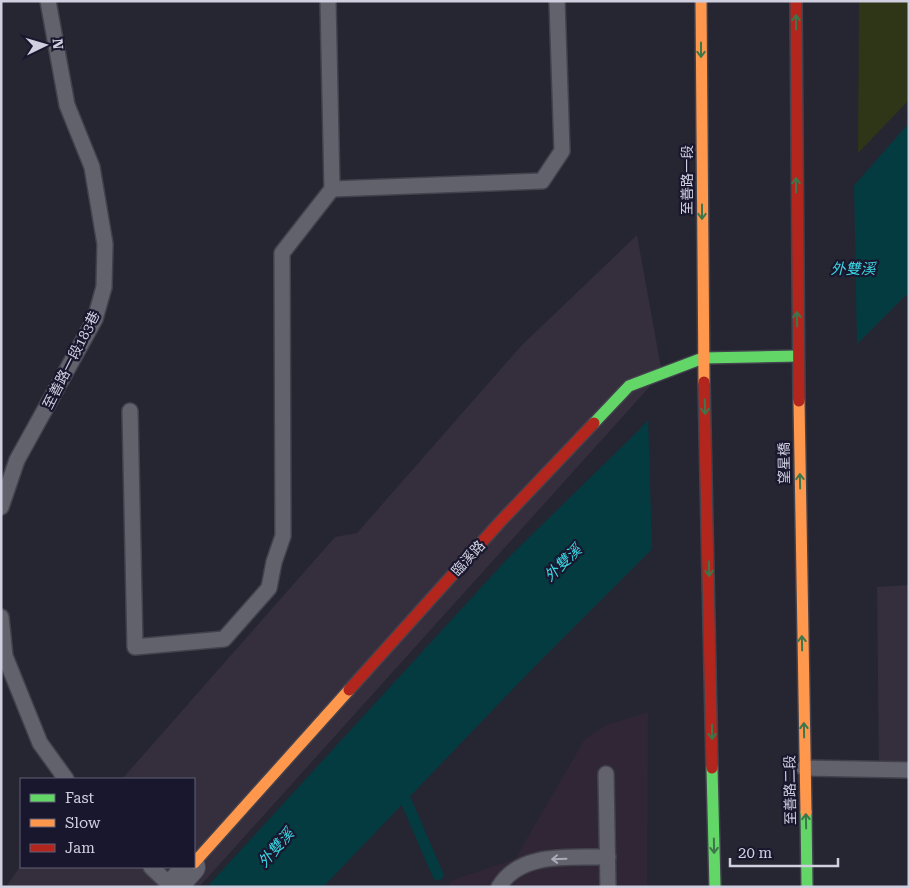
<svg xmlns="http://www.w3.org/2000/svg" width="910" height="888" font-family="'Roboto Serif','Noto Sans TC',serif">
  <rect width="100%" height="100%" fill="#262632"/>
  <!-- commercial -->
  <path fill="#302635" d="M648,712L647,887H446L453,880L515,859L585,739L607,725Z"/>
  <!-- education -->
  <g fill="#352e3c">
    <path d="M637,235L662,373L199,887H6L21,865L194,867V779H122L335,537L357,533L521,346Z"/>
    <path d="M909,585V764L879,772L877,587Z"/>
  </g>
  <!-- green -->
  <path fill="#2f3517" d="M859,1H909V100L858,153Z"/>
  <!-- water -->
  <path fill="#033b41" d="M909,123V292L535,666L323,887H207L509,557L639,430Z"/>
  <!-- pier -->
  <path fill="#262632" d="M854,181L857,347L652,553L648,415Z"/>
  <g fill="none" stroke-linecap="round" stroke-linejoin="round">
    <!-- stream -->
    <path stroke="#033b41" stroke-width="11" d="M400,787L438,875"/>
    <!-- lane casing -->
    <g stroke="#42424d" stroke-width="18">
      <g id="lane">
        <path d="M332,189L542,181L562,151L557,1"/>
        <path d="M130,411L135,647L224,639L269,588L274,562L283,536L282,253L332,189L328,1"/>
        <path d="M1,507L17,460L95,319L104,287L105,244L92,167L67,105L48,1"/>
        <path d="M1,617L5,656L40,743L66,779"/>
        <path d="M804,768L909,770"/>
        <path d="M606,774L608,887"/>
        <path d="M151,867L172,887"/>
        <path d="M499,887C520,851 572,858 608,857"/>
      </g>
    </g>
    <!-- street casing -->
    <g stroke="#42424d" stroke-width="30">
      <path id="street" d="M173,887L191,867"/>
    </g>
    <!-- fast casing -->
    <g stroke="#42424d" stroke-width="14">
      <g id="fast">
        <path d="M594,423L629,386L703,358L798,356"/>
        <path d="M712,768L715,887"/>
        <path d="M806,812L807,887"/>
      </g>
    </g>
    <!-- slow casing -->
    <g stroke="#42424d" stroke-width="14">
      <g id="slow">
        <path d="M701,1L704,382"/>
        <path d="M799,401L806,812"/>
        <path d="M194,863L349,690"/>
      </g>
    </g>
    <!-- jam casing -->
    <g stroke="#42424d" stroke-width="14">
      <g id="jam">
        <path d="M796,1L799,401"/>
        <path d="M704,382L712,768"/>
        <path d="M349,690L500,522L594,423"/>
      </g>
    </g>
    <!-- lane -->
    <use href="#lane" stroke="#62626d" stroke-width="15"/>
    <!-- street -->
    <use href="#street" stroke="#62626d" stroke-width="28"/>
    <!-- fast -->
    <use href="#fast" stroke="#63d668" stroke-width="11"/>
    <!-- slow -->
    <use href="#slow" stroke="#ff974d" stroke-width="11"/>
    <!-- jam -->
    <use href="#jam" stroke="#b3261e" stroke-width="11"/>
  </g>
  <!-- one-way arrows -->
  <defs><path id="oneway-shaft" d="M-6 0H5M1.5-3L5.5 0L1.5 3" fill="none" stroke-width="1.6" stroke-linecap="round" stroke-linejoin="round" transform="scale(1.25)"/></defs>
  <g stroke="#3e764b">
    <use href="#oneway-shaft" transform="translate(796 22) rotate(-90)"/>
    <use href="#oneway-shaft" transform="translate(701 50) rotate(90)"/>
    <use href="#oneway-shaft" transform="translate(796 185) rotate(-90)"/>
    <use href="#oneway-shaft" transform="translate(702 212) rotate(90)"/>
    <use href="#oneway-shaft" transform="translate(797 319) rotate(-91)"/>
    <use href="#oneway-shaft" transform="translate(705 407) rotate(88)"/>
    <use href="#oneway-shaft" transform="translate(800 481) rotate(-91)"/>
    <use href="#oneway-shaft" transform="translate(709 569) rotate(89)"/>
    <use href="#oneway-shaft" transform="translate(802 643) rotate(-91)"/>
    <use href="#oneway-shaft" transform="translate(804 730) rotate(-91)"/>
    <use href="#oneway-shaft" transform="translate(712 732) rotate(89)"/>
    <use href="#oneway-shaft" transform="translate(806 821) rotate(-91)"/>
    <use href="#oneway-shaft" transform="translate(714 846) rotate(89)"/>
  </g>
  <use stroke="#aaaab8" href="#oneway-shaft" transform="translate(559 859) rotate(178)"/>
  <g text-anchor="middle" stroke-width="4.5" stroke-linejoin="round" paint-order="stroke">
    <!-- street labels -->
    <g font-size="14" fill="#d0d0e0" stroke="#19172e">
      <text transform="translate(687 180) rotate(-90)" y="5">至善路一段</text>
      <text transform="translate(71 360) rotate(-63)" y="5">至善路一段183巷</text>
      <text transform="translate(784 463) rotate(-91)" y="5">望星橋</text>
      <text transform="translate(468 558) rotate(-48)" y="5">臨溪路</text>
      <text transform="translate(790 790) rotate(-91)" y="5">至善路二段</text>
    </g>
    <!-- water labels -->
    <g font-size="15" font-style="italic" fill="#3bd5e2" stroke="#19172e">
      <text x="853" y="274">外雙溪</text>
      <text transform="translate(563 563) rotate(-44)" y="5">外雙溪</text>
      <text transform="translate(276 848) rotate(-49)" y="5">外雙溪</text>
    </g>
  </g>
  <!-- border -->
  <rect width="910" height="888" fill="none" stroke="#d0d0e0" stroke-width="5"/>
  <!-- legend -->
  <rect x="20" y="778" width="175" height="90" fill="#19172e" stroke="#626175"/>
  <rect x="30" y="794" width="25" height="8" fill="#63d668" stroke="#626175"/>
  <text x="65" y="803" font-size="15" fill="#d0d0e0">Fast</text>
  <rect x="30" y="819" width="25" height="8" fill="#ff974d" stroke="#626175"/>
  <text x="65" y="828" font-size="15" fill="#d0d0e0">Slow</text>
  <rect x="30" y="844" width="25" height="8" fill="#b3261e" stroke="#626175"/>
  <text x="65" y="853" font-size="15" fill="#d0d0e0">Jam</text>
  <!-- north arrow -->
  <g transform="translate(45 45) rotate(85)" stroke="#19172e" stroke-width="4" paint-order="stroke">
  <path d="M0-4L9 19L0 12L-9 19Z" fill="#d0d0e0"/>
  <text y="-8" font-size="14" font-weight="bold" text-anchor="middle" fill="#d0d0e0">N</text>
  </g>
  <!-- scale -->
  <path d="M730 858v8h108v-8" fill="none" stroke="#d0d0e0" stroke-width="2.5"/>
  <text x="738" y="858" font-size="15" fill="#d0d0e0" stroke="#19172e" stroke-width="4" paint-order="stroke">20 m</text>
</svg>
